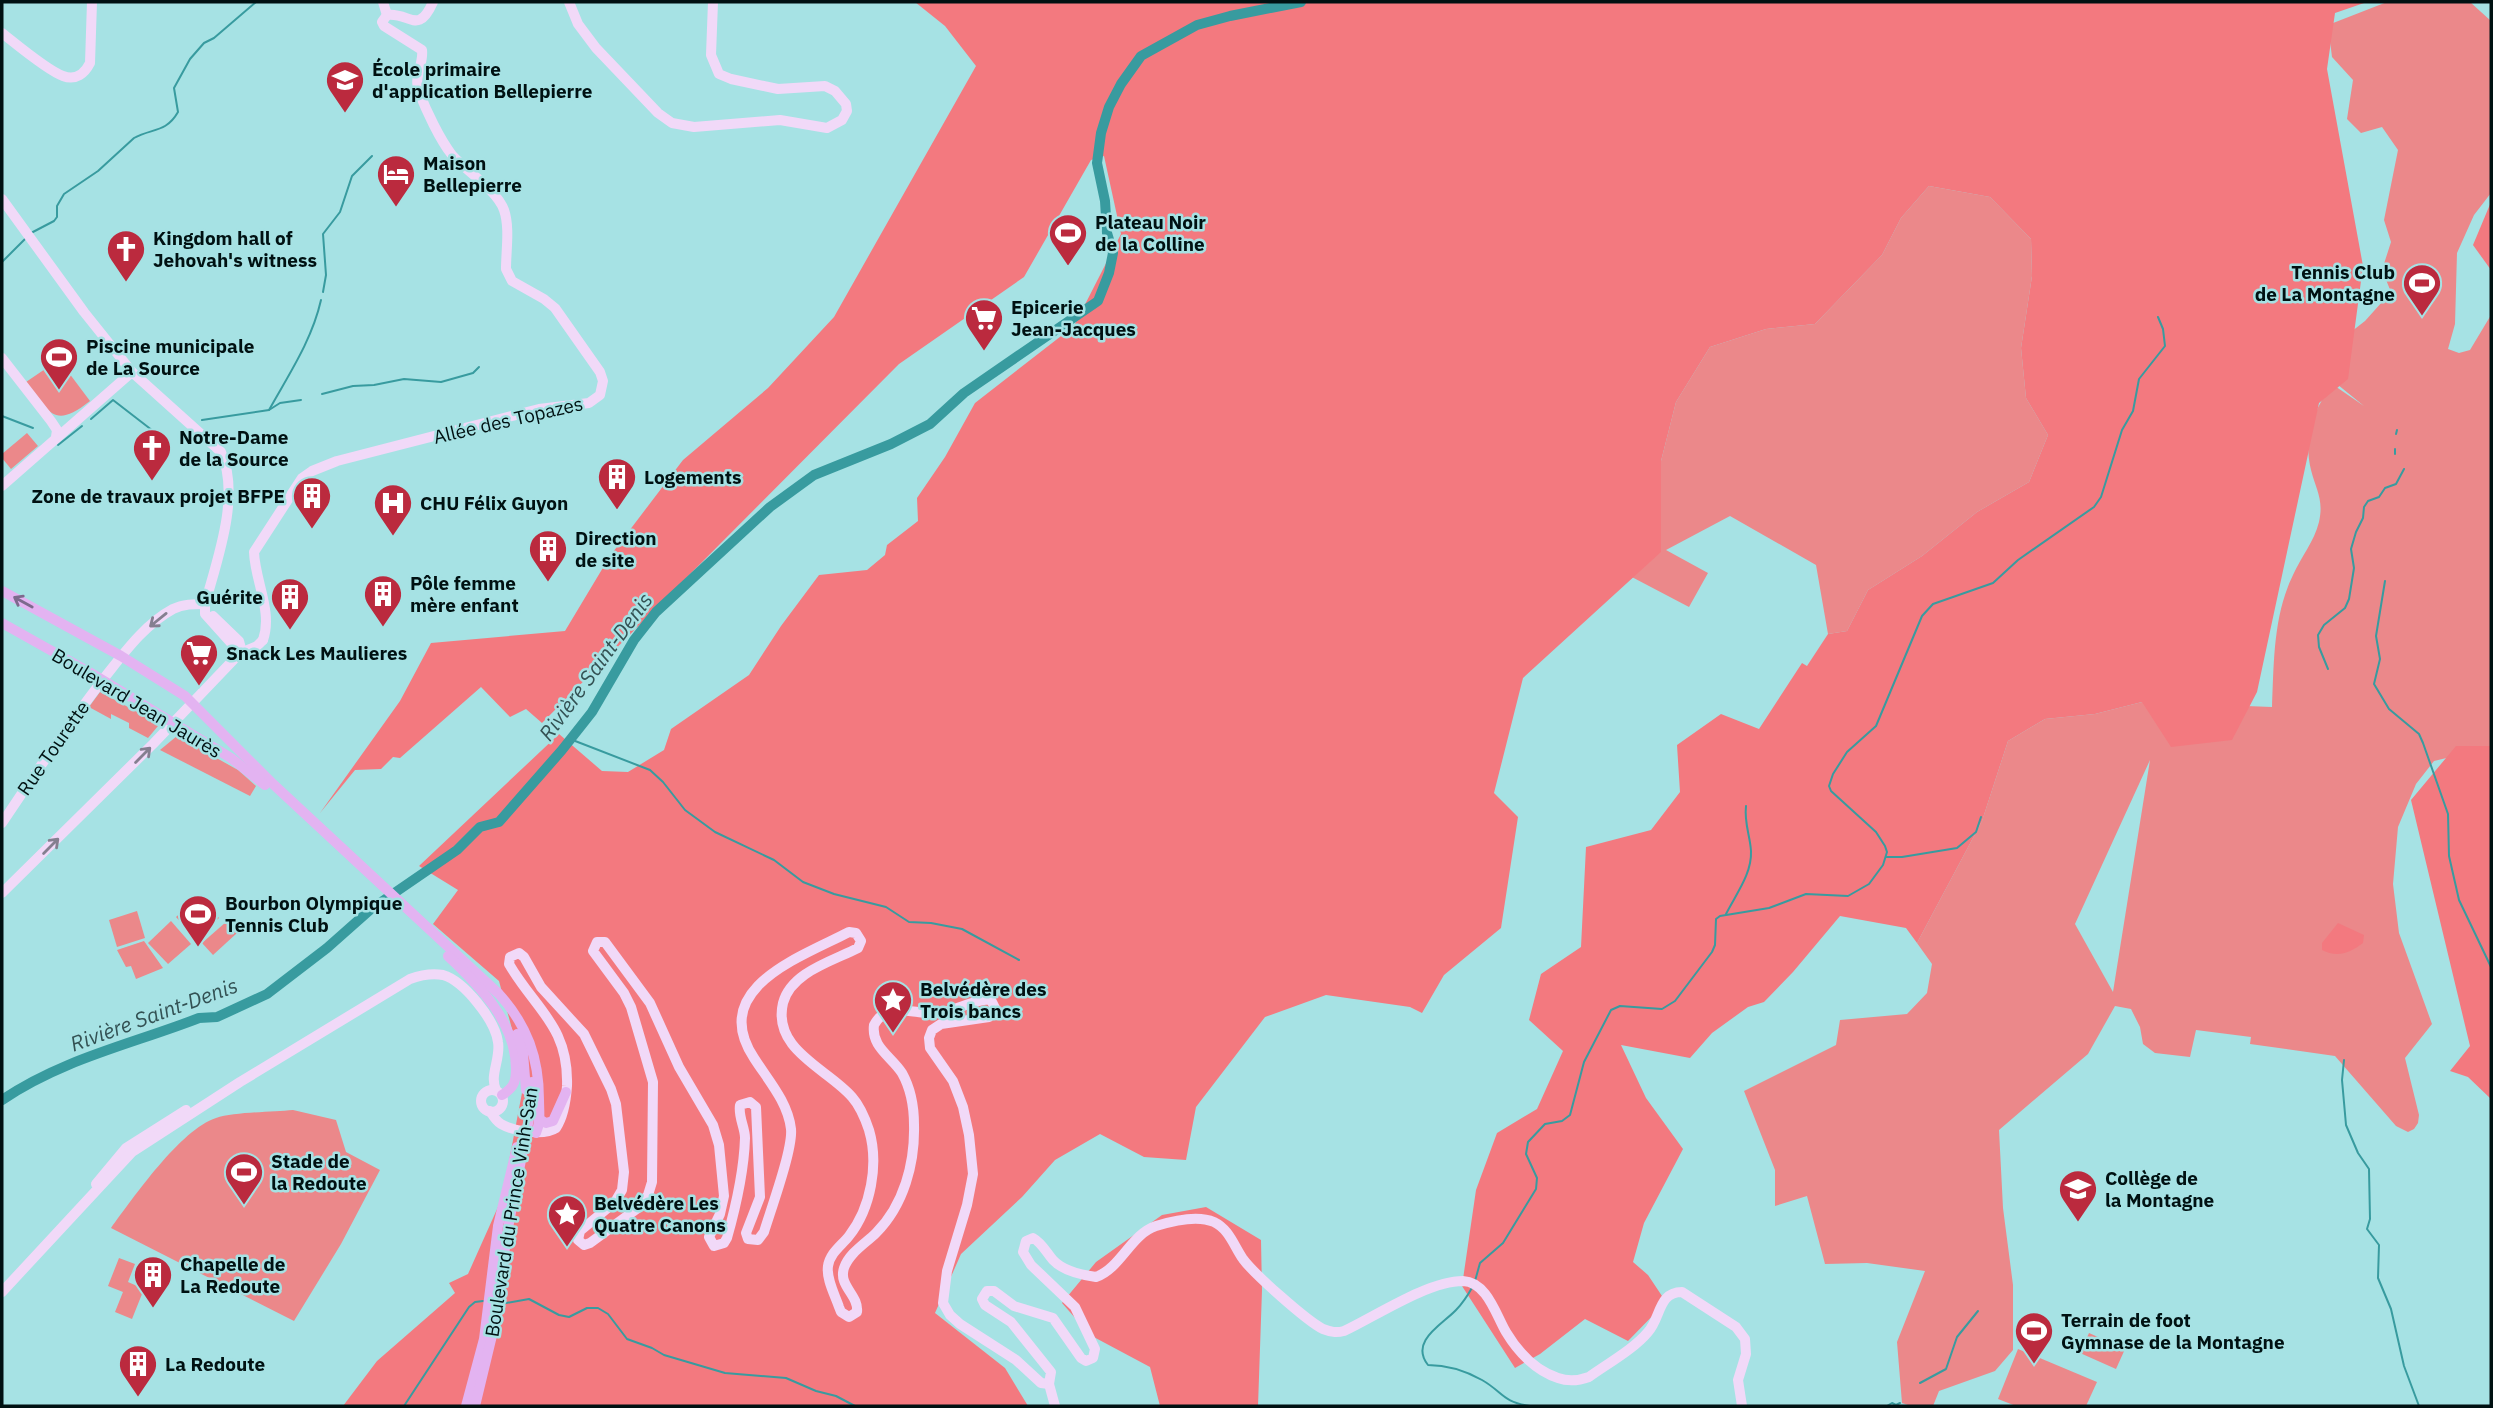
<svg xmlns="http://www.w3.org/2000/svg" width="2493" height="1408" font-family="'IBM Plex Sans',sans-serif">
  <rect width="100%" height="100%" fill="#a6e2e4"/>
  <!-- green -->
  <g fill="#eb888a" fill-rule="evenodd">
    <path d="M2387,2H2470L2491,21V193L2474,215L2457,253L2455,324L2448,349L2459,353L2470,350L2491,315V757L2459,755L2434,761L2416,784L2398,827L2393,884L2399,933L2432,1024L2405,1058L2419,1115L2418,1123L2414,1129L2408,1132L2396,1126L2335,1056L2250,1044L2251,1037L2196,1030L2190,1057L2155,1053L2143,1044L2140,1027L2131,1009L2115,1006L2088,1054L1999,1130L2003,1208L2013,1285V1350L1995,1371L1939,1391L1933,1406H1911L1902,1403L1897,1342L1925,1271L1867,1263L1825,1264L1807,1196L1775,1206V1170L1744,1091L1836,1045L1840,1020L1907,1014L1927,993L1932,964L1917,943L1982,821L2008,741L2045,719L2095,714L2142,702L2272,707C2274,663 2273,616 2293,575C2301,557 2314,542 2319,522C2324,499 2316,490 2311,470C2303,436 2313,412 2332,384L2364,406L2311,363L2365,321L2391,292L2382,270L2391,242L2384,220L2398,150L2382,127L2361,133L2347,119L2353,80L2332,57L2328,25ZM2150,760L2113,992L2075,924Z"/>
    <path d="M1929,186L1990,197L2031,239L2032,276L2021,348L2026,398L2048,435L2029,482L1977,512L1922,556L1868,590L1847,631L1828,634L1816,565L1730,516L1666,550L1708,573L1689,607L1628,575L1661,547V461L1676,402L1710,347L1766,329L1815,324L1882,255L1901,218Z"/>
    <path d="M51,365L57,369L63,365L90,401C53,430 50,412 26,382Z"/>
    <path d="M27,433L38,446L11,469L2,458V454Z"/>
    <path d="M100,692L141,714L158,726L148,738L129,728V723L111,714V719L89,707Z"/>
    <path d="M177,736L238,770L256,786L250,796L160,750Z"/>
    <path d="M200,896L219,918L196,939L176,917Z"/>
    <path d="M137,911L145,938L117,947L109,920Z"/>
    <path d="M171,921L191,944L168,964L148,943Z"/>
    <path d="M226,922L237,933L213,955L202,943Z"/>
    <path d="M144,941L163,968L136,979L131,966L126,967L117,950Z"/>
    <path d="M293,1110L336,1120L346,1152L380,1170L341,1244L294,1321L111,1228C133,1198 181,1129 216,1118C234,1112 273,1112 293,1110Z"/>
    <path d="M119,1258L135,1264L128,1282L144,1289L132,1319L115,1312L123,1292L108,1286Z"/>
    <path d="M2089,1333L2125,1349L2116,1369L2080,1353Z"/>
    <path d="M2018,1349L2097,1382L2086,1406H2016L1998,1399Z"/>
  </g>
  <!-- forest -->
  <g fill="#f3797f">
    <path d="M915,2H2367L2335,13L2327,69L2363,266L2348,379L2319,403L2257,692L2232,740L2171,747L2142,702L2095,714L2045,719L2008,741L1982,821L1917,943L1906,928L1840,916L1793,972L1764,1002L1748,1007L1712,1033L1690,1058L1621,1045L1646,1098L1683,1149L1644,1223L1633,1262L1648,1275L1666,1302L1628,1341L1585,1319L1540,1354L1515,1368L1462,1286L1476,1190L1497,1133L1537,1109L1563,1051L1529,1020L1541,974L1581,947L1586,847L1651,830L1680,792L1677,745L1721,714L1759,729L1802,663L1807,666L1828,634L1847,631L1868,590L1922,556L1977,512L2029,482L2048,435L2026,398L2021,348L2032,276L2031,239L1990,197L1929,186L1901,218L1882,255L1815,324L1766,329L1710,347L1676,402L1661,461V552L1523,678L1494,793L1518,817L1501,928L1444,975L1422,1013L1410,1007L1326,995L1265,1017L1196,1107L1186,1160L1144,1157L1100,1134L1055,1160L1022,1197L961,1254L935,1313L1005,1368L1028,1406H343L377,1361L455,1293L449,1283L468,1274L502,1198L525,1077L499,981L433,924L458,890L419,866L559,734L602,771L628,772L664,750L671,729L749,675L781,626L819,575L867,570L885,555L887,545L918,521L917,498L945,457L975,403L1074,326L1121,234L1104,156L1091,160L1024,277L899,364L542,723L526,709L510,717L481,687L400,758L393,757L381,769L355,770L320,813L400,701L431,643L565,631L610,556L683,460L768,388L834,317L976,66L945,26Z"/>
    <path d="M2491,202V270L2473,245Z"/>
    <path d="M2456,746H2491V1099L2468,1077L2450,1071L2470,1046L2411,800Z"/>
    <path d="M2338,923L2364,935L2363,943C2350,953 2337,958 2322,950V943Z"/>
    <path d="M1206,1207L1261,1240L1262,1290L1258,1406H1160L1150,1367L1090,1335L1062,1303L1096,1262L1162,1215Z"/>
  </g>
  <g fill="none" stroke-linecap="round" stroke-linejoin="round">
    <!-- stream -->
    <g stroke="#389b9f" stroke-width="2">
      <path d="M31,233L54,221L57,217V206L64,194L98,171L134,138C152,128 166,133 178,112L174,88L190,59L204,43L214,38L256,2"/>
      <path d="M2,262L25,239"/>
      <path d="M323,292L326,275L323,234L340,212L352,176L372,156"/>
      <path d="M322,394L353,386L374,385L404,379L441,382L473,373L479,367"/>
      <path d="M269,410C289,374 312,340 321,300"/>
      <path d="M2,416L33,428"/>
      <path d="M91,419L113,400L157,434"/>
      <path d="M202,420L269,410L280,403L301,400"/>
      <path d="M2396,434L2397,430"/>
      <path d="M58,445L82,426"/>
      <path d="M2395,454V449"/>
      <path d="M2385,581L2376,636L2380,659L2374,684L2389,709L2419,734L2423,743L2448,814L2449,856L2459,900L2491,967"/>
      <path d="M2328,669L2319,647L2318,635L2324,625L2345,608L2349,599L2354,568L2351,549L2356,532L2363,518L2364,507L2368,501L2379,497L2385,488L2396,484L2404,469"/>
      <path d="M570,739L650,770L663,782L685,810L715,832L774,860L803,882L834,894L886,907L909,922L931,923L962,929L1019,960"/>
      <path d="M1886,857H1902L1957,848L1976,832L1981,817"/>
      <path d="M1726,914C1736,894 1752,874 1751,851C1750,835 1744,823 1746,806"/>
      <path d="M2491,1032V1035"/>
      <path d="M2344,1060L2342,1080L2346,1125L2358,1153L2369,1169L2370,1219L2367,1229L2379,1245L2378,1278L2391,1309L2404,1366L2419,1406"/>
      <path d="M1475,1281L1480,1263L1503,1243L1536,1189L1537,1178L1526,1154L1528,1142L1545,1124L1562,1121L1570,1115L1584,1062L1611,1010L1620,1006L1662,1009L1675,1001L1712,952L1715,945L1716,919L1720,916L1769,908L1806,894L1848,896L1869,884L1883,865L1887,852L1885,846L1876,832L1831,791L1829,786L1833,774L1847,752L1876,726L1922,616L1933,604L1993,583L2018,560L2094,507L2101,497L2122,430L2133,411L2139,379L2165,346L2163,329L2158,317"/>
      <path d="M1473,1286C1468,1295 1463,1303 1456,1310C1443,1324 1409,1341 1428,1365C1448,1365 1464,1370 1482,1380C1503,1392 1502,1402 1530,1406"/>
      <path d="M506,1303L529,1299L559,1315L569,1317L587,1308H598L608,1314L627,1339L652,1348L664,1355L725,1373L786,1378L816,1391L836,1396L855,1406"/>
      <path d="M1920,1383L1946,1369L1957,1337L1978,1311"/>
      <path d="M404,1406L469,1307L475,1302L483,1301"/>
      <path d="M1887,1406L1892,1403L1896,1405L1900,1403"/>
    </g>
    <!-- river -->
    <path stroke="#389b9f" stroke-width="10" d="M2,1100C62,1059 132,1044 199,1018L217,1017L267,994L327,948L371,909L457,850L480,827L499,822L562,750L592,712L634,640L656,612L770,507L814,475L891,444L930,424L964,393L1098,301L1109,273L1113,253L1107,233L1105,201L1097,163L1101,133L1109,107L1121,84L1141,56L1197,25L1230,16L1301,2"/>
    <!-- secondary -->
    <g stroke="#f1d9f8" stroke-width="10">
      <path d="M383,2L387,15"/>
      <path d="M569,2L578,24L596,48L658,113L672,123L694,127L780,120L827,128L842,120L847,111L846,104L835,91L825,86L778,89L731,79L719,74L711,55L713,2"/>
      <path d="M387,15C410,12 418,36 433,2"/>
      <path d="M2,33C16,44 48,71 63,76C76,81 85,73 90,63L92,2"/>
      <path d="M2,199L84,312L132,372L221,452C241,496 217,560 205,604V614L240,653"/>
      <path d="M2,358L51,421L57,430L56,437"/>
      <path d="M2,486L132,372"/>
      <path d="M213,616L239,641L242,652"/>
      <path d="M263,640C273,612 255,581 254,552L302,478L312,471L337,461L539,409L589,403L600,395L603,381L600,372L555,308L544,299L512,281L506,269C506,251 510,227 504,210C497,190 466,171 452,155C440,140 426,110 419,92C413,78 424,64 422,50L384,26L382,22L387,15"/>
      <path d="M2,823C35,774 68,724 105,677C124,653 145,624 173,609C183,604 194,604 205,604"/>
      <path d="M2,893L153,744L240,653L257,646L263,640"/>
      <circle cx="492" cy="1101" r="11"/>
      <path d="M490,1111C493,1116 496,1121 501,1124C513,1131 544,1136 556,1128C564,1116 566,1101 567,1086C569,1026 535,1009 509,964L510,957L519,953L524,957L541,987L584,1034L611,1089L616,1104L624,1172L622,1190L615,1202L580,1231L578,1240L584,1245L590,1243L638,1208L648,1195L652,1182L653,1082L631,1007L624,993L593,951L597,942H605L650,1003L679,1067L713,1125L719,1145L724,1196L720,1214L709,1237L714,1246L724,1243L727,1238C736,1206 744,1172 745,1138C745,1127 738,1117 740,1105L750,1102L756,1107L760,1197L746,1233L748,1239L758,1240L764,1232C771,1209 793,1149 791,1129C788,1102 768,1080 754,1058C708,988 801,957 849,932L856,933L861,941L858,948C833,961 791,972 783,1003C772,1050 828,1069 852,1097C860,1106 865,1118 869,1130C879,1164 871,1208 849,1236C841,1246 830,1253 828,1266C826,1279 835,1295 839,1307L841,1312L849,1317L857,1312C859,1295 838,1286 844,1268C849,1253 866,1243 876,1233C904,1205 915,1163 914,1125C914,1107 911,1089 902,1073C891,1056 871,1047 874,1025C888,999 916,1016 939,1013C954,1011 981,997 991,1000L995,1008L989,1017L941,1024L932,1030L929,1038L930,1048L953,1081L963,1107L969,1135L973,1174L967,1205L947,1271L943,1303L950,1315L960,1324L1016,1360L1041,1383L1049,1384"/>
      <path d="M96,1184L126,1148L186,1110"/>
      <path d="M2,1292L132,1152L240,1082L410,979C421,975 432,973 443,975C464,981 495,1020 498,1042C501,1059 489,1075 496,1090"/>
      <path d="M1049,1384L1051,1372L1011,1322L985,1305L982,1299L987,1291H994L1014,1306L1053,1318L1081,1358L1086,1361L1093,1358L1095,1349L1075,1307L1031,1265L1023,1252L1026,1241L1033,1238C1042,1243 1046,1252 1053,1260C1062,1270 1082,1275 1096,1277C1121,1268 1131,1234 1156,1226C1172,1221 1198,1215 1214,1222C1229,1229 1234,1246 1243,1259C1254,1274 1307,1321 1323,1329C1331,1332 1336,1333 1344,1331C1376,1316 1428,1281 1463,1281C1487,1282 1496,1315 1506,1332C1518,1352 1536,1371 1558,1378C1569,1382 1578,1381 1589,1377C1607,1364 1634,1349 1648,1332C1661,1318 1658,1292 1682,1292L1736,1327L1745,1339L1746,1354L1738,1380L1742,1406"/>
      <path d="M1049,1384L1055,1406"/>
    </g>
    <!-- primary -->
    <g stroke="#e3b3f1" stroke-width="10">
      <path d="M2,591L121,656L185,696L273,784L499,994C527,1025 539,1058 539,1100C539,1111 541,1122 536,1133"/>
      <path d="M2,623L91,673L231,758L265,785"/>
      <path d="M448,956C480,986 516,1023 516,1069C516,1083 513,1088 502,1095"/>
      <path d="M517,1034L523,1053L526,1090"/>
      <path d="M539,1119L546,1123L553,1121L566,1092"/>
      <path d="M466,1406L484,1339L498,1226L517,1147"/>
      <path d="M475,1406L495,1323L507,1233L531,1108L532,1082"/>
    </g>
  </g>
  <!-- one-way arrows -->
  <defs><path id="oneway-shaft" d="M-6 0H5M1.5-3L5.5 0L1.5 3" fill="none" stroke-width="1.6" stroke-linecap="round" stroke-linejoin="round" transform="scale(1.75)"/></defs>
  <use stroke="#7d6a8d" href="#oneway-shaft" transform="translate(23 602) rotate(-151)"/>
  <g stroke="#857f90">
    <use href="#oneway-shaft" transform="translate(158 620) rotate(141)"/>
    <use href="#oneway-shaft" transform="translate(143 755) rotate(-45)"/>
    <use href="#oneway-shaft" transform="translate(51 846) rotate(-45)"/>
  </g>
  <!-- icons -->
  <defs>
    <g id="school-pin" transform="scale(2.0125)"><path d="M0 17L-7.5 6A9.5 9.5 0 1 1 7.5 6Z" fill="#bb2a3e" stroke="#a6e2e4"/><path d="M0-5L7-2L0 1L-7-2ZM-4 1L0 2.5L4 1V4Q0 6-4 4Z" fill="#fff"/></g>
    <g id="hotel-pin" transform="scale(2.0125)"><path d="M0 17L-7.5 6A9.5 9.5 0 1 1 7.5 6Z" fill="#bb2a3e" stroke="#a6e2e4"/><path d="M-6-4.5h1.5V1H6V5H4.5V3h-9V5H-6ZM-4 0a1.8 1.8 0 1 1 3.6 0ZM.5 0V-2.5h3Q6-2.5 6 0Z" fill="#fff"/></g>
    <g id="stadium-pin" transform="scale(2.0125)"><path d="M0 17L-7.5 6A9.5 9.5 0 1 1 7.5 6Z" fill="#bb2a3e" stroke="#a6e2e4"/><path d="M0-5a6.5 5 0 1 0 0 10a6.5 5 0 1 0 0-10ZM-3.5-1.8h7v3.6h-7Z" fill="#fff"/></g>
    <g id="church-pin" transform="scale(2.0125)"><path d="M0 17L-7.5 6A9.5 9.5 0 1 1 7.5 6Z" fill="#bb2a3e" stroke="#a6e2e4"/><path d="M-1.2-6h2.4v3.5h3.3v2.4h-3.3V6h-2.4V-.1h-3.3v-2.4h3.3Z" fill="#fff"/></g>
    <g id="supermarket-pin" transform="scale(2.0125)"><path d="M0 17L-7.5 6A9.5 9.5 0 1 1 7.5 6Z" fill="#bb2a3e" stroke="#a6e2e4"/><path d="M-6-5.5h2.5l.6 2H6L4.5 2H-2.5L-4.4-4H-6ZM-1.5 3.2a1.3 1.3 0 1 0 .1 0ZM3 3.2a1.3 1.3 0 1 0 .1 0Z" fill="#fff"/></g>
    <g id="building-pin" transform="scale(2.0125)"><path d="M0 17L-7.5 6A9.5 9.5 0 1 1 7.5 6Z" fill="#bb2a3e" stroke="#a6e2e4"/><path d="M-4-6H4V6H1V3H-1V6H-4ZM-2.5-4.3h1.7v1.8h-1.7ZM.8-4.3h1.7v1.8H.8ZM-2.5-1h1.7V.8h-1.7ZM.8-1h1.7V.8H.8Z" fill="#fff"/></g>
    <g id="hospital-pin" transform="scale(2.0125)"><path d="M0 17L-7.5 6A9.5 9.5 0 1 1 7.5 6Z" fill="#bb2a3e" stroke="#a6e2e4"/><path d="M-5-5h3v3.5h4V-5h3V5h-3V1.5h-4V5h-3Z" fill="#fff"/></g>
    <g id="sight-pin" transform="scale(2.0125)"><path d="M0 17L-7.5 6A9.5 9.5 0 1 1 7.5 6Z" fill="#bb2a3e" stroke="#a6e2e4"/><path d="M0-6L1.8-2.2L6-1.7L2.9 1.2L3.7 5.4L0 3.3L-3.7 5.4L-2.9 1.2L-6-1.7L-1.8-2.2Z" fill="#fff"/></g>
  </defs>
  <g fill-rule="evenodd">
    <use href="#school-pin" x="345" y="80"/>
    <use href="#hotel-pin" x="396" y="174"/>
    <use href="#stadium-pin" x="1068" y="233"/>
    <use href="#church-pin" x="126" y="249"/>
    <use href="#stadium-pin" x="2422" y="283"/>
    <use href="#supermarket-pin" x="984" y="318"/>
    <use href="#stadium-pin" x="59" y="357"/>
    <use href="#church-pin" x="152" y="448"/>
    <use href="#building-pin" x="617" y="477"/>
    <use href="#building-pin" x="312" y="496"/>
    <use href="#hospital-pin" x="393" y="503"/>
    <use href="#building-pin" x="548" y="549"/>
    <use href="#building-pin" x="383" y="594"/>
    <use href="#building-pin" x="290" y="597"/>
    <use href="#supermarket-pin" x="199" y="653"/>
    <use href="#stadium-pin" x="198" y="914"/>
    <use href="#sight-pin" x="893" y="1000"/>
    <use href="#stadium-pin" x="244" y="1172"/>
    <use href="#school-pin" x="2078" y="1189"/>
    <use href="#sight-pin" x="567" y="1214"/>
    <use href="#building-pin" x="153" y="1275"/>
    <use href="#stadium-pin" x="2034" y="1331"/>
    <use href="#building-pin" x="138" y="1364"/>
  </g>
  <g text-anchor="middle" stroke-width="5" stroke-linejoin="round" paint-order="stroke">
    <!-- poi labels -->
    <g font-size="19" font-weight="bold" fill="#001112" stroke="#a6e2e4" text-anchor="start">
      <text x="372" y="76">École primaire<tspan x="372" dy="22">d'application Bellepierre</tspan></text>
      <text x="423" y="170">Maison<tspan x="423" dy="22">Bellepierre</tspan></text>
      <text x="1095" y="229">Plateau Noir<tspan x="1095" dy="22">de la Colline</tspan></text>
      <text x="153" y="245">Kingdom hall of<tspan x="153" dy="22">Jehovah's witness</tspan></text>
      <text x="2395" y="279" text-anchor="end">Tennis Club<tspan x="2395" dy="22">de La Montagne</tspan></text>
      <text x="1011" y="314">Epicerie<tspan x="1011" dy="22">Jean-Jacques</tspan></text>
      <text x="86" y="353">Piscine municipale<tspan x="86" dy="22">de La Source</tspan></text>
      <text x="179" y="444">Notre-Dame<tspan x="179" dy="22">de la Source</tspan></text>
      <text x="644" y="484">Logements</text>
      <text x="285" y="503" text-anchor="end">Zone de travaux projet BFPE</text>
      <text x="420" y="510">CHU Félix Guyon</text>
      <text x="575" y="545">Direction<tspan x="575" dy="22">de site</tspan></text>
      <text x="410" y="590">Pôle femme<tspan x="410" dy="22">mère enfant</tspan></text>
      <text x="263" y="604" text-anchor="end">Guérite</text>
      <text x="226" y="660">Snack Les Maulieres</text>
      <text x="225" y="910">Bourbon Olympique<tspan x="225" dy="22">Tennis Club</tspan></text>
      <text x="920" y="996">Belvédère des<tspan x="920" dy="22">Trois bancs</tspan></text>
      <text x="271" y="1168">Stade de<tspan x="271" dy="22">la Redoute</tspan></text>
      <text x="2105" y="1185">Collège de<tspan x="2105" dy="22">la Montagne</tspan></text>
      <text x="594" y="1210">Belvédère Les<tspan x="594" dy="22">Quatre Canons</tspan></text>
      <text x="180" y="1271">Chapelle de<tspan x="180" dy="22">La Redoute</tspan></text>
      <text x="2061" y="1327">Terrain de foot<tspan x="2061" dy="22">Gymnase de la Montagne</tspan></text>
      <text x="165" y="1371">La Redoute</text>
    </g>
    <!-- street labels -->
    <g font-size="19" fill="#001112" stroke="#a6e2e4">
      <text transform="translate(508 420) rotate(-13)" y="7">Allée des Topazes</text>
      <text transform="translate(137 703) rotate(31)" y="7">Boulevard Jean Jaurès</text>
      <text transform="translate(53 748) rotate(-55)" y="7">Rue Tourette</text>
      <text transform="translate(511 1212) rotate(-81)" y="7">Boulevard du Prince Vinh-San</text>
    </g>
    <!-- water labels -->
    <g font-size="21" font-style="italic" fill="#335153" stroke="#a6e2e4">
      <text transform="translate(596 667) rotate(-54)" y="7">Rivière Saint-Denis</text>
      <text transform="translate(154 1015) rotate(-20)" y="7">Rivière Saint-Denis</text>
    </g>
  </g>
  <!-- border -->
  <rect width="2493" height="1408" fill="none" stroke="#001112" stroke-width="7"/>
</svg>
